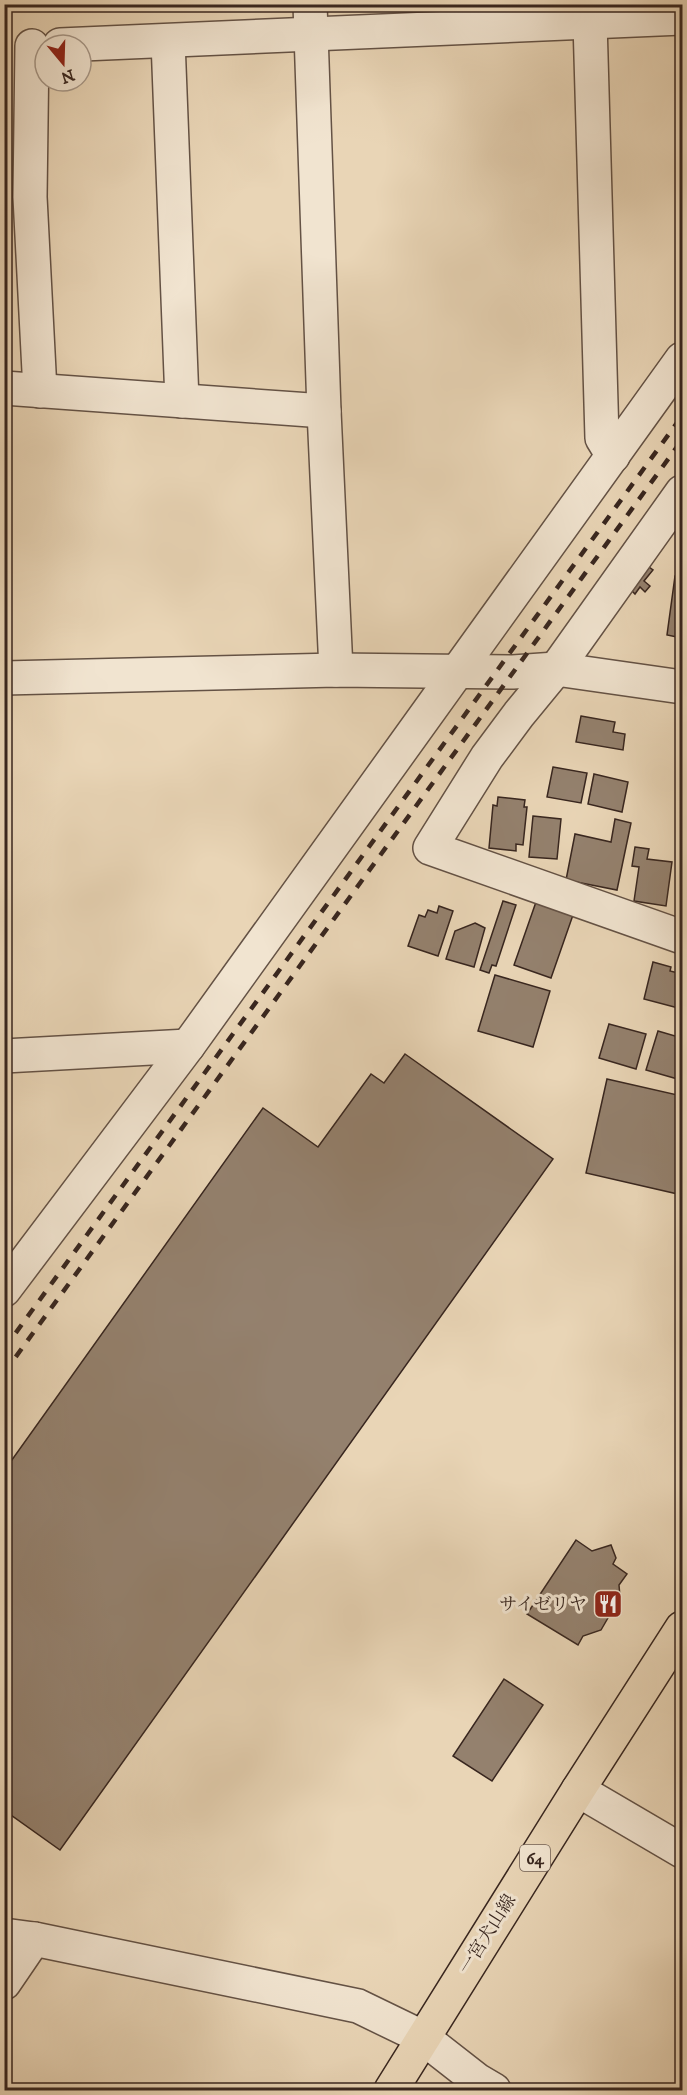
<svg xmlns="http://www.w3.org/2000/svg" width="687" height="2095" font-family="'IM FELL DW Pica','Noto Serif JP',serif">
  <rect width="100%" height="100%" fill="#e9d5b6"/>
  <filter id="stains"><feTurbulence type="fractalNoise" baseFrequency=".00333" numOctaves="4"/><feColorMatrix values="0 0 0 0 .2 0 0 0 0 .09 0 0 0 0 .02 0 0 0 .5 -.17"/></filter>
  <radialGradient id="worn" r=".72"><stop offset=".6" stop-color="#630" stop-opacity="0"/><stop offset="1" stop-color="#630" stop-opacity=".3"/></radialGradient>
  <!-- building -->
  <g fill="#94816e" stroke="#38261f" stroke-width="1.5">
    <path d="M649,567L653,570L644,581L650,586L645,592L640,587L635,594L631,590Z"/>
    <path d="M675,576L682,577V638L667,635Z"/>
    <path d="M581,716L615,722L613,732L625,734L623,750L576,742Z"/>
    <path d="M553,767L587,773L581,803L547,797Z"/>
    <path d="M594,774L628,782L622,812L588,804Z"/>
    <path d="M498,797L525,800L524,807H527L523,845L516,844V851L489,848L493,805L497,806Z"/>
    <path d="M533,816L561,819L557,859L529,857Z"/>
    <path d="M615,819L631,823L617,890L566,880L575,834L611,842Z"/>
    <path d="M635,847L649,849L647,859L672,862L666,906L634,901L639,867L632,866Z"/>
    <path d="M503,901L516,905L496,966L492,965L489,973L480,970Z"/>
    <path d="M536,902L573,915L551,978L514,965Z"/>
    <path d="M439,906L453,911L438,956L408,946L419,915L425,917L428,910L437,913Z"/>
    <path d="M475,923L485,928L474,967L446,959L455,931Z"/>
    <path d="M653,962L671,967L670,971L682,974V1009L644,999Z"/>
    <path d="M495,975L550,991L533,1047L478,1031Z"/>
    <path d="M609,1024L646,1034L636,1069L599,1058Z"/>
    <path d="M658,1031L682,1038V1075L681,1080L646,1070Z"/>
    <path d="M405,1054L553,1159L60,1850L4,1810V1471L263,1108L318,1147L371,1074L384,1083Z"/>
    <path d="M607,1079L682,1096V1195L586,1173Z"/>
    <path d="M576,1540L592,1551L611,1545L616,1558L613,1564L627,1574L619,1585L620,1597L601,1630L583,1636L578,1645L527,1614Z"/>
    <path d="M504,1679L543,1705L492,1781L453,1756Z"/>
  </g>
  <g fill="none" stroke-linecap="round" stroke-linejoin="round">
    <!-- minor casing -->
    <g stroke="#645245" stroke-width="36">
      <g id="minor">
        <path d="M310,4L324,411L336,670"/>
        <path d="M590,22L602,438L613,456"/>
        <path d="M168,41L182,401"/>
        <path d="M60,45L682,18"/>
        <path d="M32,46L30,197L40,391"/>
        <path d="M4,388L324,411"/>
        <path d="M682,492L556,669L519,714L487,757L430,848L682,937"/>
        <path d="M4,678L336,670L513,672L556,669L682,687"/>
        <path d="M4,1056L188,1046"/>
        <path d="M4,1290L188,1046L682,359"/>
        <path d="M578,1790L682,1851"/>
        <path d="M4,1935L34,1939L358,2006L422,2037L477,2080L494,2090"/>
        <path d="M4,1983L34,1939"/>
      </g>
    </g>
    <!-- major casing -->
    <g stroke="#38261f" stroke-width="36">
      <path id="major" d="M391,2090L578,1790L682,1628"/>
    </g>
    <!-- minor -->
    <use href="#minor" stroke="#f1e4d0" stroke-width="33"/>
    <!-- major -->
    <use href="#major" stroke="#e9d5b6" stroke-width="33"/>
    <!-- rail -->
    <g stroke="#38261f" stroke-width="4.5" stroke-dasharray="10 10" stroke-linecap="butt">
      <path d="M4,1349L682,416"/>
      <path d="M4,1373L682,440"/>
    </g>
  </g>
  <!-- icons -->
  <defs>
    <g id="restaurant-square" transform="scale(1.5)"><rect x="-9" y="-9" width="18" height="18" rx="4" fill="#8f2418" stroke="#f1e4d0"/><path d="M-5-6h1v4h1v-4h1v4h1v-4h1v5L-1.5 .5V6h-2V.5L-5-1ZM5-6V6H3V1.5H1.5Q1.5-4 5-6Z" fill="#fff"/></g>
  </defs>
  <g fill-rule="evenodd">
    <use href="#restaurant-square" x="608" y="1604"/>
  </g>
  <g text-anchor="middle" stroke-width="6" stroke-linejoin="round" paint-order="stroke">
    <!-- shield labels -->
    <rect fill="#f1e4d0" stroke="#705f54" stroke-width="1.5" x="520" y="1845" width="30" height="26" rx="4.5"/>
    <g font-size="16" font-weight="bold" fill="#38261f">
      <text x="535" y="1864">64</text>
    </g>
    <!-- poi labels -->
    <g font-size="18" fill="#38261f" stroke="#f1e4d0" text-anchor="end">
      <text x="587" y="1610">サイゼリヤ</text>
    </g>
    <!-- street labels -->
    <g font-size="18" fill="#38261f" stroke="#f1e4d0">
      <text transform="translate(487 1934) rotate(-58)" y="6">一宮犬山線</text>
    </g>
  </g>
  <!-- margin -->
  <rect width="687" height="2095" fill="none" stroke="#e9d5b6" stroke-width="24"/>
  <rect x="6" y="6" width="675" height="2083" fill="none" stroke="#38261f" stroke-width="3"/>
  <rect x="12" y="12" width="663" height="2071" fill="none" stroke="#38261f" stroke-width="1.5"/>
  <!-- north arrow -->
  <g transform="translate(63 63) rotate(161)"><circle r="28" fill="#f1e4d0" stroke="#a79889" stroke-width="1.5"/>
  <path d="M0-4.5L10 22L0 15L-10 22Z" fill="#8f2418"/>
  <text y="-9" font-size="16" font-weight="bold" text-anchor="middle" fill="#38261f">N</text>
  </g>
  <rect width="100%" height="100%" filter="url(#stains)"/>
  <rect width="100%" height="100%" fill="url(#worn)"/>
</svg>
